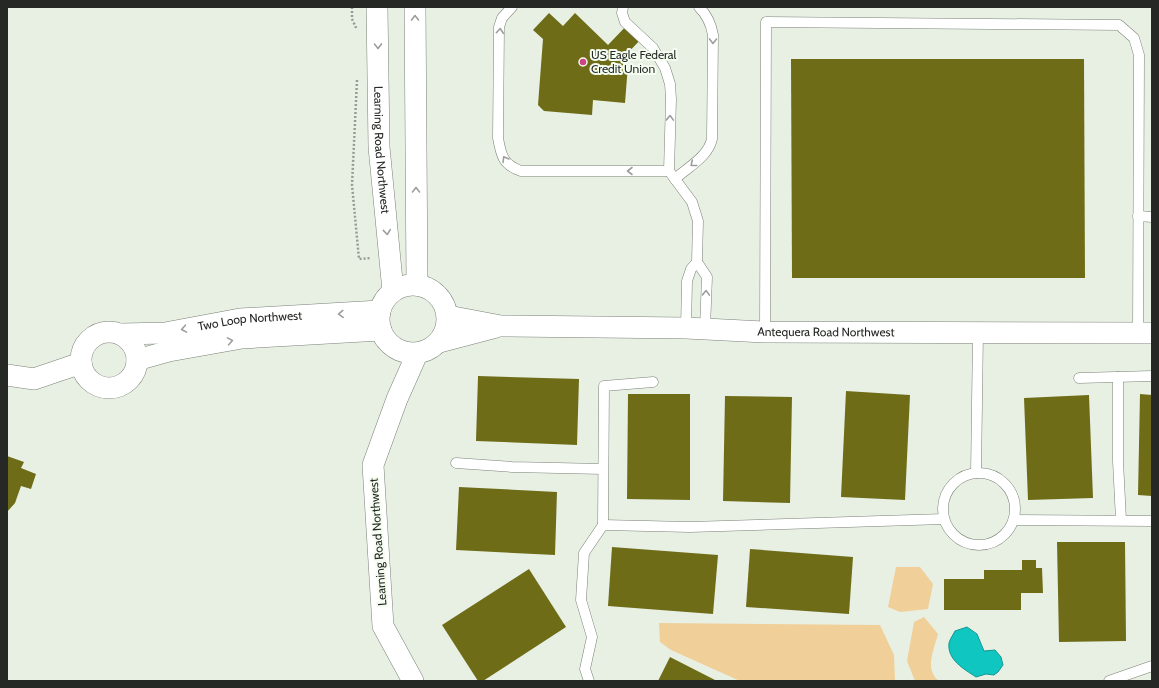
<svg xmlns="http://www.w3.org/2000/svg" width="1159" height="688" font-family="Cabin,sans-serif">
  <rect width="100%" height="100%" fill="#e8f0e4"/>
  <!-- green -->
  <g fill="#f0cf98">
    <path d="M896,567H920L933,584L928,609L900,612L888,607Z"/>
    <path d="M924,617L938,634C934,650 924,669 939,681H915L907,661L914,622Z"/>
    <path d="M659,623L880,625L894,655L895,681H740L671,650L660,642Z"/>
  </g>
  <!-- water -->
  <path fill="#0fc6c0" stroke="#169791" d="M967,627L977,634L984,651L995,650L1001,657L1003,665L998,672L994,675L986,674L976,677C964,669 947,660 949,643C950,639 953,635 955,631Z"/>
  <!-- building -->
  <g fill="#6f6c18">
    <path d="M549,13L563,26L575,13L608,45L629,23L643,37L622,59L628,65L625,103L593,100L592,115L544,111L538,105L543,39L533,30Z"/>
    <path d="M791,59H1084L1085,278H792Z"/>
    <path d="M478,376L579,379L577,445L476,441Z"/>
    <path d="M846,391L910,395L905,500L841,497Z"/>
    <path d="M628,394H690V500L627,499Z"/>
    <path d="M1140,394L1152,395V496L1138,495Z"/>
    <path d="M1089,395L1093,498L1028,500L1024,398Z"/>
    <path d="M725,396L792,397L790,503L723,501Z"/>
    <path d="M7,456L24,462L21,468L36,474L31,489L21,486L15,503L7,512Z"/>
    <path d="M459,487L557,492L555,555L456,550Z"/>
    <path d="M1057,542H1125L1126,641L1059,642Z"/>
    <path d="M612,547L718,555L713,614L608,606Z"/>
    <path d="M750,549L853,557L849,614L746,607Z"/>
    <path d="M1022,560H1036V568H1042L1043,593H1021V610H944V579H984V570H1022Z"/>
    <path d="M529,569L566,627L483,681H478L442,625Z"/>
    <path d="M670,657L717,681H658Z"/>
  </g>
  <g fill="none" stroke-linecap="round" stroke-linejoin="round">
    <!-- service casing -->
    <g stroke="#7a8176" stroke-width="11">
      <g id="service">
        <path d="M512,7L502,18L499,27L498,138C501,155 503,165 521,171H669"/>
        <path d="M623,7L622,13L625,22L653,48L665,68L670,84L671,99L669,171L692,202L698,221L697,262L691,269L687,281L686,328"/>
        <path d="M675,179C688,167 708,157 712,139L713,35C711,23 707,15 699,7"/>
        <path d="M1138,216L1152,217"/>
        <path d="M697,262L707,277L705,328"/>
        <path d="M765,332L766,22L1119,25L1134,38L1139,55L1138,333"/>
        <path d="M1118,377V461L1121,520"/>
        <path d="M1079,378L1152,376"/>
        <path d="M456,463L512,467L603,469"/>
        <circle cx="979" cy="509" r="36"/>
        <path d="M976,473L978,333"/>
        <path d="M1014,520L1152,521"/>
        <path d="M603,525L604,386L653,382"/>
        <path d="M589,681L585,669L592,637L581,600L584,553L603,525L690,527L944,519"/>
        <path d="M1109,681L1152,666"/>
      </g>
    </g>
    <!-- minor casing -->
    <g stroke="#7a8176" stroke-width="22">
      <g id="minor">
        <path id="s1" d="M377,7L379,147L393,291"/>
        <path d="M415,7L417,285"/>
        <circle cx="413" cy="319" r="34"/>
        <path id="s2" d="M448,316L501,326L686,328L765,332L1152,333"/>
        <circle cx="109" cy="360" r="28"/>
        <path id="s3" d="M122,334L165,333L240,319L380,311"/>
        <path d="M439,342L496,327"/>
        <path d="M137,360L169,351L242,338L381,330"/>
        <path d="M7,375L34,379L81,363"/>
        <path d="M413,681L383,626L373,465L397,399L417,354"/>
      </g>
    </g>
    <!-- path -->
    <g stroke="#969c94" stroke-width="2.5" stroke-dasharray="2 2" stroke-linecap="butt">
      <path d="M352,7V19L357,30"/>
      <path d="M357,80L352,185L359,259L371,258"/>
    </g>
    <!-- service -->
    <use href="#service" stroke="#fff" stroke-width="10"/>
    <!-- minor -->
    <use href="#minor" stroke="#fff" stroke-width="21"/>
  </g>
  <!-- one-way arrows -->
  <defs><path id="oneway-chevron" d="M-2-3.5L2.5 0L-2 3.5" fill="none" stroke-width="1.6" stroke-linecap="round" stroke-linejoin="round"/></defs>
  <g stroke="#9d9e9c">
    <use href="#oneway-chevron" transform="translate(415 18) rotate(-90)"/>
    <use href="#oneway-chevron" transform="translate(500 31) rotate(-85)"/>
    <use href="#oneway-chevron" transform="translate(713 41) rotate(91)"/>
    <use href="#oneway-chevron" transform="translate(378 46) rotate(89)"/>
    <use href="#oneway-chevron" transform="translate(670 118) rotate(-88)"/>
    <use href="#oneway-chevron" transform="translate(505 159) rotate(-121)"/>
    <use href="#oneway-chevron" transform="translate(693 164) rotate(141)"/>
    <use href="#oneway-chevron" transform="translate(630 171) rotate(180)"/>
    <use href="#oneway-chevron" transform="translate(416 190) rotate(-90)"/>
    <use href="#oneway-chevron" transform="translate(387 232) rotate(84)"/>
    <use href="#oneway-chevron" transform="translate(706 293) rotate(-88)"/>
    <use href="#oneway-chevron" transform="translate(341 314) rotate(177)"/>
    <use href="#oneway-chevron" transform="translate(184 329) rotate(170)"/>
    <use href="#oneway-chevron" transform="translate(230 341) rotate(-10)"/>
  </g>
  <!-- markers -->
  <circle fill="#cc4482" stroke="#f5fdf1" stroke-width="1.5" cx="583" cy="62" r="4"/>
  <g text-anchor="middle" stroke-width="4" stroke-linejoin="round" paint-order="stroke">
    <!-- poi labels -->
    <g font-size="12" fill="#252824" stroke="#f5fdf1" text-anchor="start">
      <text x="591" y="59">US Eagle Federal<tspan x="591" dy="14">Credit Union</tspan></text>
    </g>
    <!-- street labels -->
    <g font-size="12" fill="#252824" stroke="#f5fdf1">
      <text dy="4" stroke="none"><textPath href="#s1" startOffset="143">Learning Road Northwest</textPath></text>
      <text dy="4" stroke="none"><textPath href="#s3" startOffset="129">Two Loop Northwest</textPath></text>
      <text dy="4" stroke="none"><textPath href="#s2" startOffset="379">Antequera Road Northwest</textPath></text>
      <text transform="translate(378 542) rotate(-94)" y="4">Learning Road Northwest</text>
    </g>
  </g>
  <!-- border -->
  <rect width="1159" height="688" fill="none" stroke="#252824" stroke-width="16"/>
</svg>
